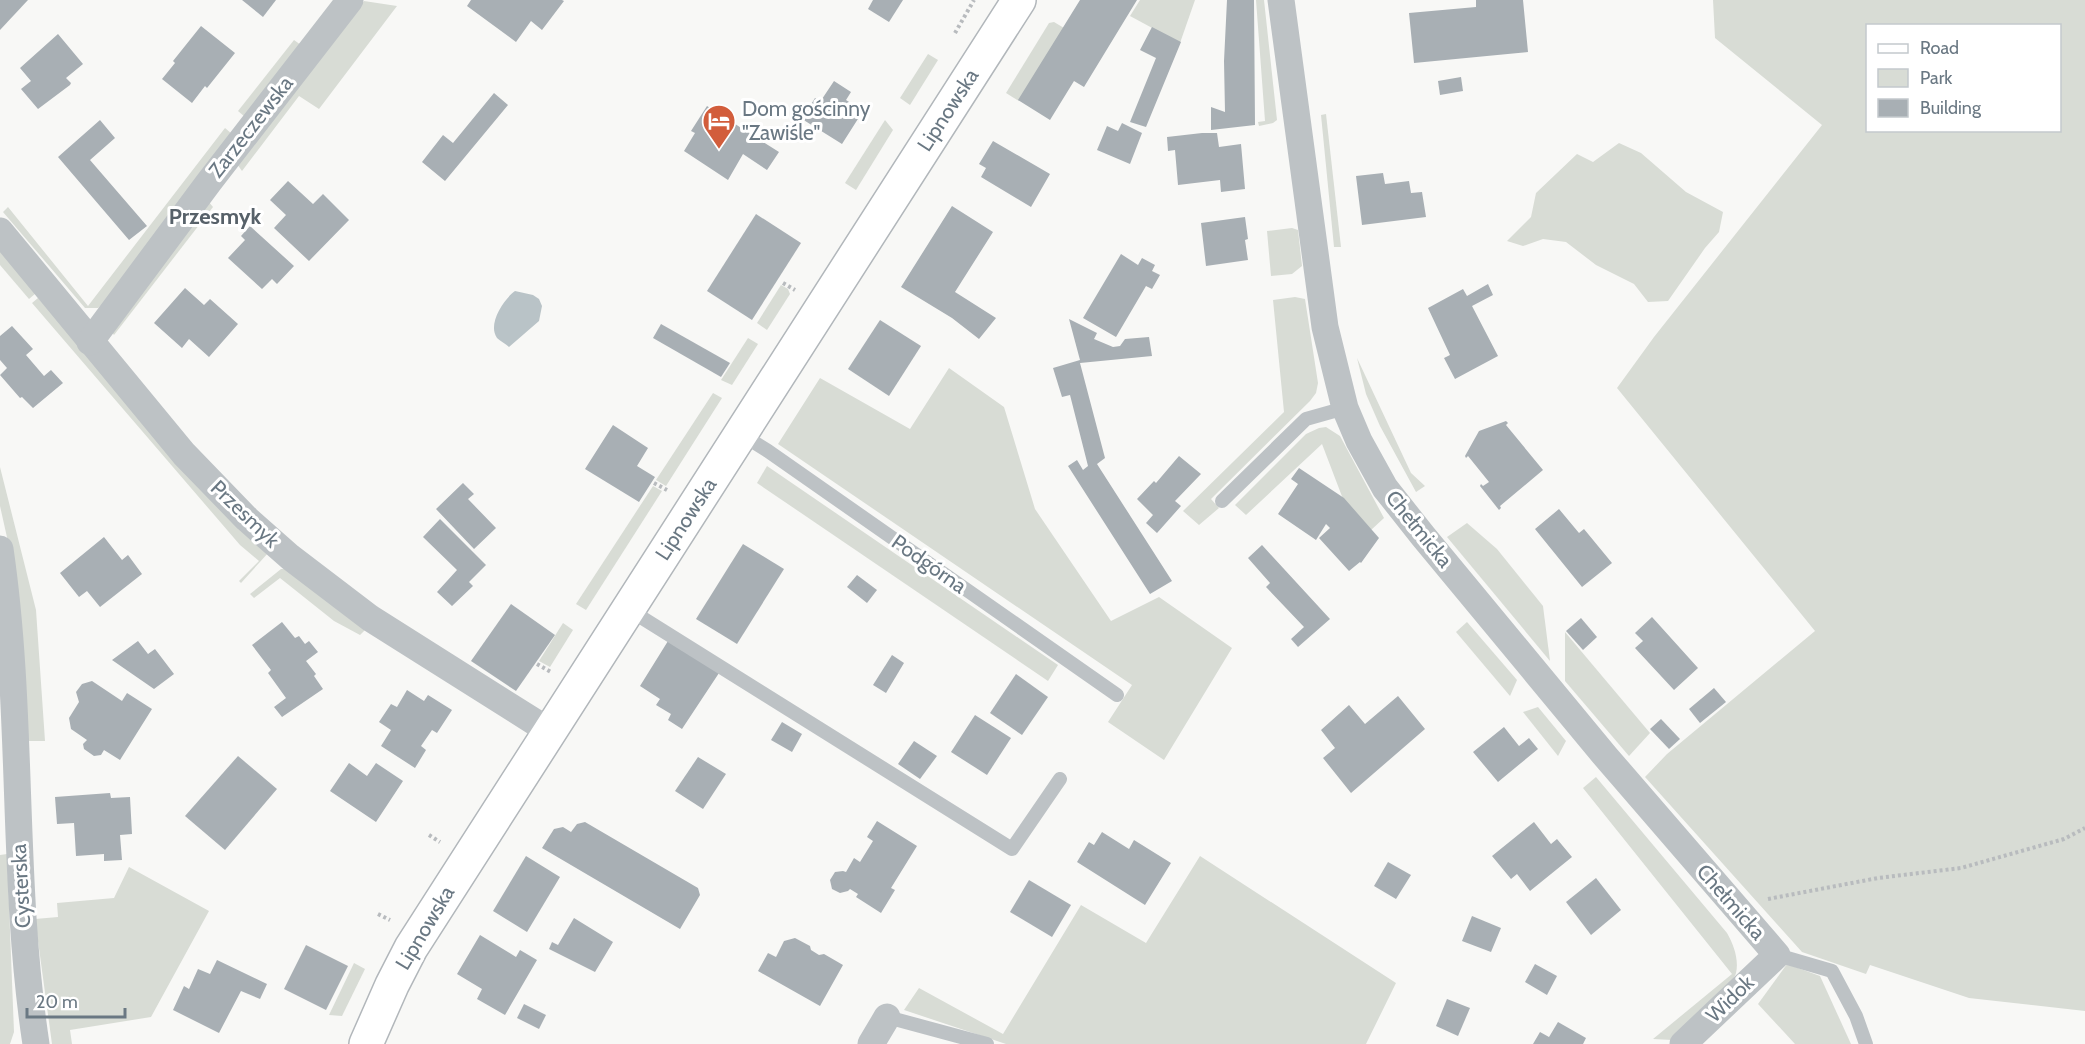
<svg xmlns="http://www.w3.org/2000/svg" width="2085" height="1044" font-family="Cabin,sans-serif">
  <rect width="100%" height="100%" fill="#f8f8f6"/>
  <!-- green -->
  <g fill="#d8dcd5" fill-rule="evenodd">
    <path d="M1140,0H1195L1180,43L1130,16Z"/>
    <path d="M1256,0H1264L1277,120L1273,123L1259,126L1258,122L1265,121Z"/>
    <path d="M1713,0H2085V1011L1969,998L1870,965L1866,974L1802,952L1645,777L1667,754L1815,631L1617,388L1654,337L1822,125L1715,38ZM1868,26H2060V130H1868Z"/>
    <path d="M364,1L397,6L319,109L299,96L242,171L237,164Z"/>
    <path d="M1054,22L1064,28L1019,101L1006,93L1049,23Z"/>
    <path d="M294,40L301,45L245,117L238,111Z"/>
    <path d="M928,54L938,60L910,105L900,98Z"/>
    <path d="M1326,114L1341,247H1334L1321,115Z"/>
    <path d="M885,120L893,130L856,190L845,183Z"/>
    <path d="M225,128L232,134L104,303L98,308H85L3,212L8,207L88,306Z"/>
    <path d="M1619,143L1641,153L1686,192L1723,212L1719,232L1705,248L1668,301L1648,302L1634,284L1596,265L1566,242L1543,239L1523,246L1507,241L1531,217L1536,193L1577,154L1593,162Z"/>
    <path d="M208,201L213,207L114,335L110,330Z"/>
    <path d="M1292,228L1298,230L1302,266L1292,274L1271,276L1267,231Z"/>
    <path d="M0,251L36,293L29,299L0,265Z"/>
    <path d="M781,285L788,289L790,294L767,330L757,323Z"/>
    <path d="M1295,297L1305,299L1318,383L1316,393L1310,401L1211,499L1219,508L1199,525L1183,511L1284,412L1273,300Z"/>
    <path d="M38,298L269,552L241,583L239,581L259,561L240,545L32,303Z"/>
    <path d="M748,338L758,344L732,385L721,380Z"/>
    <path d="M1357,358L1411,473L1425,486L1416,492L1380,426L1366,394Z"/>
    <path d="M949,368L1004,407L1035,509L1111,621L1159,597L1232,648L1164,760L1108,722L1132,685L778,444L820,378L910,429Z"/>
    <path d="M713,393L722,398L666,486L656,480Z"/>
    <path d="M1326,427L1340,436L1384,518L1370,531L1343,499L1322,444L1246,515L1235,505L1306,434L1319,428Z"/>
    <path d="M767,466L1058,665L1048,681L757,483Z"/>
    <path d="M0,467L36,610L45,741H27L17,582L0,506Z"/>
    <path d="M653,486L662,491L586,610L576,604Z"/>
    <path d="M1467,523L1497,549L1543,606L1550,661L1447,537Z"/>
    <path d="M281,569H285L366,629L360,635L334,621L280,578L254,598L250,594Z"/>
    <path d="M1467,622L1517,680L1510,696L1456,632Z"/>
    <path d="M563,623L573,630L550,667L539,661Z"/>
    <path d="M1565,632L1650,733L1629,756L1565,681Z"/>
    <path d="M1538,707L1566,741L1558,756L1523,712Z"/>
    <path d="M1596,777L1727,933C1734,945 1739,960 1736,973C1732,988 1685,1027 1672,1040L1653,1039L1732,974L1583,788Z"/>
    <path d="M7,854L14,1032L10,1044H0V855Z"/>
    <path d="M1200,856L1396,983L1366,1044H1006L904,1010L919,988L1003,1034L1081,905L1146,943Z"/>
    <path d="M129,867L209,911L151,1017L70,1030L72,1044H52L35,919L58,917L57,903L114,898Z"/>
    <path d="M354,963L365,969L342,1016L329,1015Z"/>
    <path d="M1787,964L1820,976L1851,1044H1795L1758,1004Z"/>
  </g>
  <!-- water -->
  <path fill="#b9c3c7" d="M515,291L533,295L539,299L542,306L539,321L509,347C506,344 500,341 497,338C487,324 504,299 515,291Z"/>
  <!-- building -->
  <g fill="#a8afb4">
    <path d="M0,0H28L0,30Z"/>
    <path d="M242,0H276L263,17Z"/>
    <path d="M471,0H562L564,1L542,30L531,21L516,42L467,6Z"/>
    <path d="M873,0H903L889,22L868,9Z"/>
    <path d="M1080,0H1137L1084,87L1074,81L1050,120L1018,100Z"/>
    <path d="M1227,0H1254L1255,125L1211,130V107L1225,112L1224,61Z"/>
    <path d="M1476,0H1523L1528,52L1414,63L1409,13L1476,7Z"/>
    <path d="M201,26L235,53L207,88L205,86L192,103L162,79L175,63L173,61Z"/>
    <path d="M1152,27L1181,42L1146,127L1130,122L1156,58L1140,50Z"/>
    <path d="M58,34L83,64L66,78L71,83L70,85L38,109L21,89L31,81L20,68Z"/>
    <path d="M1461,77L1463,91L1440,95L1438,81Z"/>
    <path d="M834,81L851,92L846,100L863,111L842,144L802,119L815,98L820,102Z"/>
    <path d="M494,93L508,105L445,181L422,162L443,135L453,143Z"/>
    <path d="M707,106L779,152L767,170L743,154L728,180L684,151L695,133L691,131Z"/>
    <path d="M100,120L115,138L90,160L147,226L129,240L58,157Z"/>
    <path d="M1122,123L1142,133L1130,164L1097,150L1107,126L1118,131Z"/>
    <path d="M1202,133H1217L1219,147L1241,144L1245,189L1221,192L1220,180L1178,185L1175,150L1168,151L1167,137Z"/>
    <path d="M993,141L1050,174L1031,207L981,177L986,168L979,164Z"/>
    <path d="M1383,173L1385,184L1409,181L1411,193L1422,192L1426,217L1362,225L1356,176Z"/>
    <path d="M288,181L313,204L323,194L349,220L309,261L274,228L286,215L270,200Z"/>
    <path d="M952,206L993,232L955,292L996,318L979,339L952,318L901,287Z"/>
    <path d="M756,214L801,243L752,320L707,291Z"/>
    <path d="M1245,217L1248,239L1245,240L1248,260L1206,266L1201,223Z"/>
    <path d="M250,226L294,266L277,284L272,279L262,289L228,258L245,240L241,236Z"/>
    <path d="M1121,254L1138,265L1142,258L1155,265L1152,271L1160,275L1152,289L1146,286L1116,337L1083,318Z"/>
    <path d="M1488,284L1493,295L1472,306L1498,356L1455,379L1444,358L1450,355L1428,308L1463,289L1467,296Z"/>
    <path d="M185,288L204,305L210,299L238,324L209,357L189,339L182,348L154,323Z"/>
    <path d="M1069,319L1097,333L1094,339L1113,347L1120,346L1125,339L1149,337L1152,356L1080,363L1105,458L1097,464L1172,581L1150,594L1068,466L1077,460L1083,470L1088,466L1070,395L1062,397L1053,368L1080,360Z"/>
    <path d="M880,320L921,346L889,396L848,369Z"/>
    <path d="M661,324L730,363L721,377L653,338Z"/>
    <path d="M12,326L33,349L26,355L44,376L51,370L63,383L33,408L22,397L20,398L0,375L7,368L0,360V336Z"/>
    <path d="M1506,421L1508,423L1506,425L1543,470L1500,506L1501,508L1499,510L1480,486L1481,484L1483,486L1489,482L1468,456L1466,458L1465,456L1479,431Z"/>
    <path d="M613,425L648,448L637,466L655,477L639,502L585,469Z"/>
    <path d="M1179,456L1201,474L1175,501L1181,506L1157,533L1146,523L1153,515L1137,499L1154,481L1156,483Z"/>
    <path d="M1299,468L1344,498L1379,538L1361,563L1360,562L1349,571L1319,538L1330,528L1326,524L1316,540L1278,514L1298,484L1291,479Z"/>
    <path d="M463,483L474,494L468,499L496,528L474,549L436,509Z"/>
    <path d="M1559,509L1579,533L1584,529L1612,563L1582,587L1535,529Z"/>
    <path d="M440,519L486,565L469,582L473,586L452,606L437,592L457,570L423,537Z"/>
    <path d="M104,537L122,560L128,555L142,574L100,607L87,591L79,597L60,573Z"/>
    <path d="M743,544L784,569L737,644L696,619Z"/>
    <path d="M1262,545L1330,619L1298,647L1291,639L1304,627L1266,587L1270,583L1248,558Z"/>
    <path d="M857,575L877,590L867,603L847,587Z"/>
    <path d="M511,604L555,635L516,691L471,661Z"/>
    <path d="M1652,617L1698,668L1674,690L1635,648L1643,641L1635,633Z"/>
    <path d="M1581,618L1597,637L1583,650L1566,631Z"/>
    <path d="M282,622L295,638L299,636L305,644L309,641L318,652L306,661L316,674L314,676L323,689L282,717L274,707L286,698L268,673L271,670L252,645Z"/>
    <path d="M138,641L148,654L155,649L174,674L154,689L112,660Z"/>
    <path d="M668,641L719,673L682,729L668,720L671,714L656,705L660,699L640,686Z"/>
    <path d="M892,655L904,663L886,693L873,685Z"/>
    <path d="M1016,674L1048,697L1022,735L990,713Z"/>
    <path d="M92,681L122,701L127,693L152,709L120,760L104,750L101,755L94,756L84,749L83,744L87,740L71,729L69,718L79,702L76,692L82,684Z"/>
    <path d="M1714,688L1726,702L1700,723L1689,709Z"/>
    <path d="M407,690L424,701L428,695L452,710L437,733L432,730L421,746L426,750L415,768L381,746L391,730L379,722L391,704L397,707Z"/>
    <path d="M1398,696L1425,729L1351,793L1323,758L1335,748L1321,730L1349,705L1365,724Z"/>
    <path d="M975,715L1011,738L987,775L951,752Z"/>
    <path d="M1661,719L1680,739L1669,749L1650,729Z"/>
    <path d="M782,722L802,734L792,752L771,740Z"/>
    <path d="M1504,727L1519,746L1529,738L1538,749L1498,782L1473,752Z"/>
    <path d="M914,741L937,756L920,779L898,764Z"/>
    <path d="M238,756L277,789L225,850L185,816Z"/>
    <path d="M698,757L726,774L703,809L675,791Z"/>
    <path d="M349,763L367,776L376,763L403,781L376,822L330,791Z"/>
    <path d="M110,793L111,798L130,797L132,834L120,835L122,860L104,861V854L76,856L74,823L57,824L55,797Z"/>
    <path d="M877,821L917,846L891,888L895,890L881,913L856,897L858,894L850,889L848,891L840,893L832,889L830,880L835,872L843,871L846,872L854,858L860,862L873,841L867,837Z"/>
    <path d="M585,822L698,888L700,895L680,929L542,848L554,829L563,827L571,832L577,824Z"/>
    <path d="M1534,822L1551,844L1557,839L1572,857L1530,891L1517,874L1511,879L1492,856Z"/>
    <path d="M1102,832L1129,849L1134,840L1171,863L1145,905L1077,862L1089,842L1094,845Z"/>
    <path d="M526,856L560,877L527,932L493,911Z"/>
    <path d="M1388,862L1411,875L1396,899L1374,886Z"/>
    <path d="M1596,878L1621,910L1591,935L1566,902Z"/>
    <path d="M1029,880L1071,905L1052,937L1010,912Z"/>
    <path d="M1472,916L1501,928L1491,952L1462,941Z"/>
    <path d="M574,918L613,942L595,972L549,949L552,942L558,945Z"/>
    <path d="M480,935L516,957L520,950L537,960L505,1015L477,999L482,989L457,974Z"/>
    <path d="M795,938L810,946L811,950L819,955L824,954L843,965L820,1006L758,971L768,953L776,957L784,941Z"/>
    <path d="M306,945L348,966L326,1010L284,989Z"/>
    <path d="M217,960L267,984L260,999L241,991L219,1033L173,1010L184,986L189,989L198,969L210,974Z"/>
    <path d="M1535,964L1557,976L1547,995L1525,982Z"/>
    <path d="M1447,999L1470,1008L1458,1036L1436,1026Z"/>
    <path d="M524,1004L546,1015L539,1029L517,1018Z"/>
    <path d="M1558,1022L1586,1038L1583,1044H1533L1540,1032L1549,1037Z"/>
  </g>
  <g fill="none" stroke-linecap="round" stroke-linejoin="round">
    <!-- secondary casing -->
    <g stroke="#b2b7bb" stroke-width="36">
      <path id="secondary" d="M366,1044L392,985L411,948L1019,0"/>
    </g>
    <!-- path -->
    <g stroke="#b8bbbe" stroke-width="4" stroke-dasharray="3 3" stroke-linecap="butt">
      <path d="M955,33L974,0"/>
      <path d="M783,283L795,290"/>
      <path d="M654,483L667,490"/>
      <path d="M537,664L551,672"/>
      <path d="M429,835L440,842"/>
      <path d="M1768,899L1878,878L1961,868L2064,839L2085,828"/>
      <path d="M378,914L390,920"/>
    </g>
    <!-- service -->
    <g stroke="#bdc2c5" stroke-width="14">
      <path d="M741,434L768,451L1117,695"/>
      <path d="M1222,501L1306,419L1345,408"/>
      <path d="M628,609L1012,849L1060,779"/>
      <path d="M1777,955L1832,971L1856,1016L1866,1044"/>
      <path d="M887,1017L987,1044"/>
    </g>
    <!-- minor -->
    <g stroke="#bdc2c5" stroke-width="27">
      <path d="M1281,0L1325,327L1345,408L1359,441L1385,488L1423,536L1606,757L1777,955L1683,1044"/>
      <path d="M0,231L184,454L247,519L290,557L370,618L549,731"/>
      <path d="M90,342L209,182L350,0"/>
      <path d="M0,549C24,713 11,880 36,1044"/>
      <path d="M871,1044L887,1017"/>
    </g>
    <!-- secondary -->
    <use href="#secondary" stroke="#fff" stroke-width="33"/>
  </g>
  <!-- icons -->
  <defs>
    <g id="hotel-pin" transform="scale(1.725)"><path d="M0 17L-7.5 6A9.5 9.5 0 1 1 7.5 6Z" fill="#d25d3b" stroke="#fff"/><path d="M-6-4.5h1.5V1H6V5H4.5V3h-9V5H-6ZM-4 0a1.8 1.8 0 1 1 3.6 0ZM.5 0V-2.5h3Q6-2.5 6 0Z" fill="#fff"/></g>
  </defs>
  <g fill-rule="evenodd">
    <use href="#hotel-pin" x="719" y="121"/>
  </g>
  <g text-anchor="middle" stroke-width="6" stroke-linejoin="round" paint-order="stroke">
    <!-- poi labels -->
    <g font-size="21" fill="#6a7883" stroke="#fff" text-anchor="start">
      <text x="742" y="116">Dom gościnny<tspan x="742" dy="24">"Zawiśle"</tspan></text>
    </g>
    <!-- street labels -->
    <g font-size="21" fill="#6a7883" stroke="#fff">
      <text transform="translate(948 110) rotate(-57)" y="7">Lipnowska</text>
      <text transform="translate(251 127) rotate(-52)" y="7">Zarzeczewska</text>
      <text transform="translate(245 514) rotate(44)" y="7">Przesmyk</text>
      <text transform="translate(686 519) rotate(-57)" y="7">Lipnowska</text>
      <text transform="translate(1419 529) rotate(51)" y="7">Chełmicka</text>
      <text transform="translate(929 564) rotate(35)" y="7">Podgórna</text>
      <text transform="translate(21 886) rotate(-93)" y="7">Cysterska</text>
      <text transform="translate(1731 902) rotate(49)" y="7">Chełmicka</text>
      <text transform="translate(425 928) rotate(-59)" y="7">Lipnowska</text>
      <text transform="translate(1730 999) rotate(-44)" y="7">Widok</text>
    </g>
    <!-- neighbourhood labels -->
    <g font-size="22" font-weight="bold" fill="#576169" stroke="#fff">
      <text x="215" y="224">Przesmyk</text>
    </g>
  </g>
  <!-- legend -->
  <rect x="1866" y="24" width="195" height="108" fill="#ffffff" stroke="#c3c9cd" stroke-width="1.5"/>
  <rect x="1878" y="44" width="30" height="9" fill="#ffffff" stroke="#c3c9cd" stroke-width="1.5"/>
  <text x="1920" y="54" font-size="18" fill="#6a7883">Road</text>
  <rect x="1878" y="69" width="30" height="18" fill="#d8dcd5" stroke="#c3c9cd" stroke-width="1.5"/>
  <text x="1920" y="84" font-size="18" fill="#6a7883">Park</text>
  <rect x="1878" y="99" width="30" height="18" fill="#a8afb4" stroke="#c3c9cd" stroke-width="1.5"/>
  <text x="1920" y="114" font-size="18" fill="#6a7883">Building</text>
  <!-- scale -->
  <path d="M27 1008v9h98v-9" fill="none" stroke="#6a7883" stroke-width="3"/>
  <text x="36" y="1008" font-size="18" fill="#6a7883" stroke="#ffffff" stroke-width="4.5" paint-order="stroke">20 m</text>
</svg>
